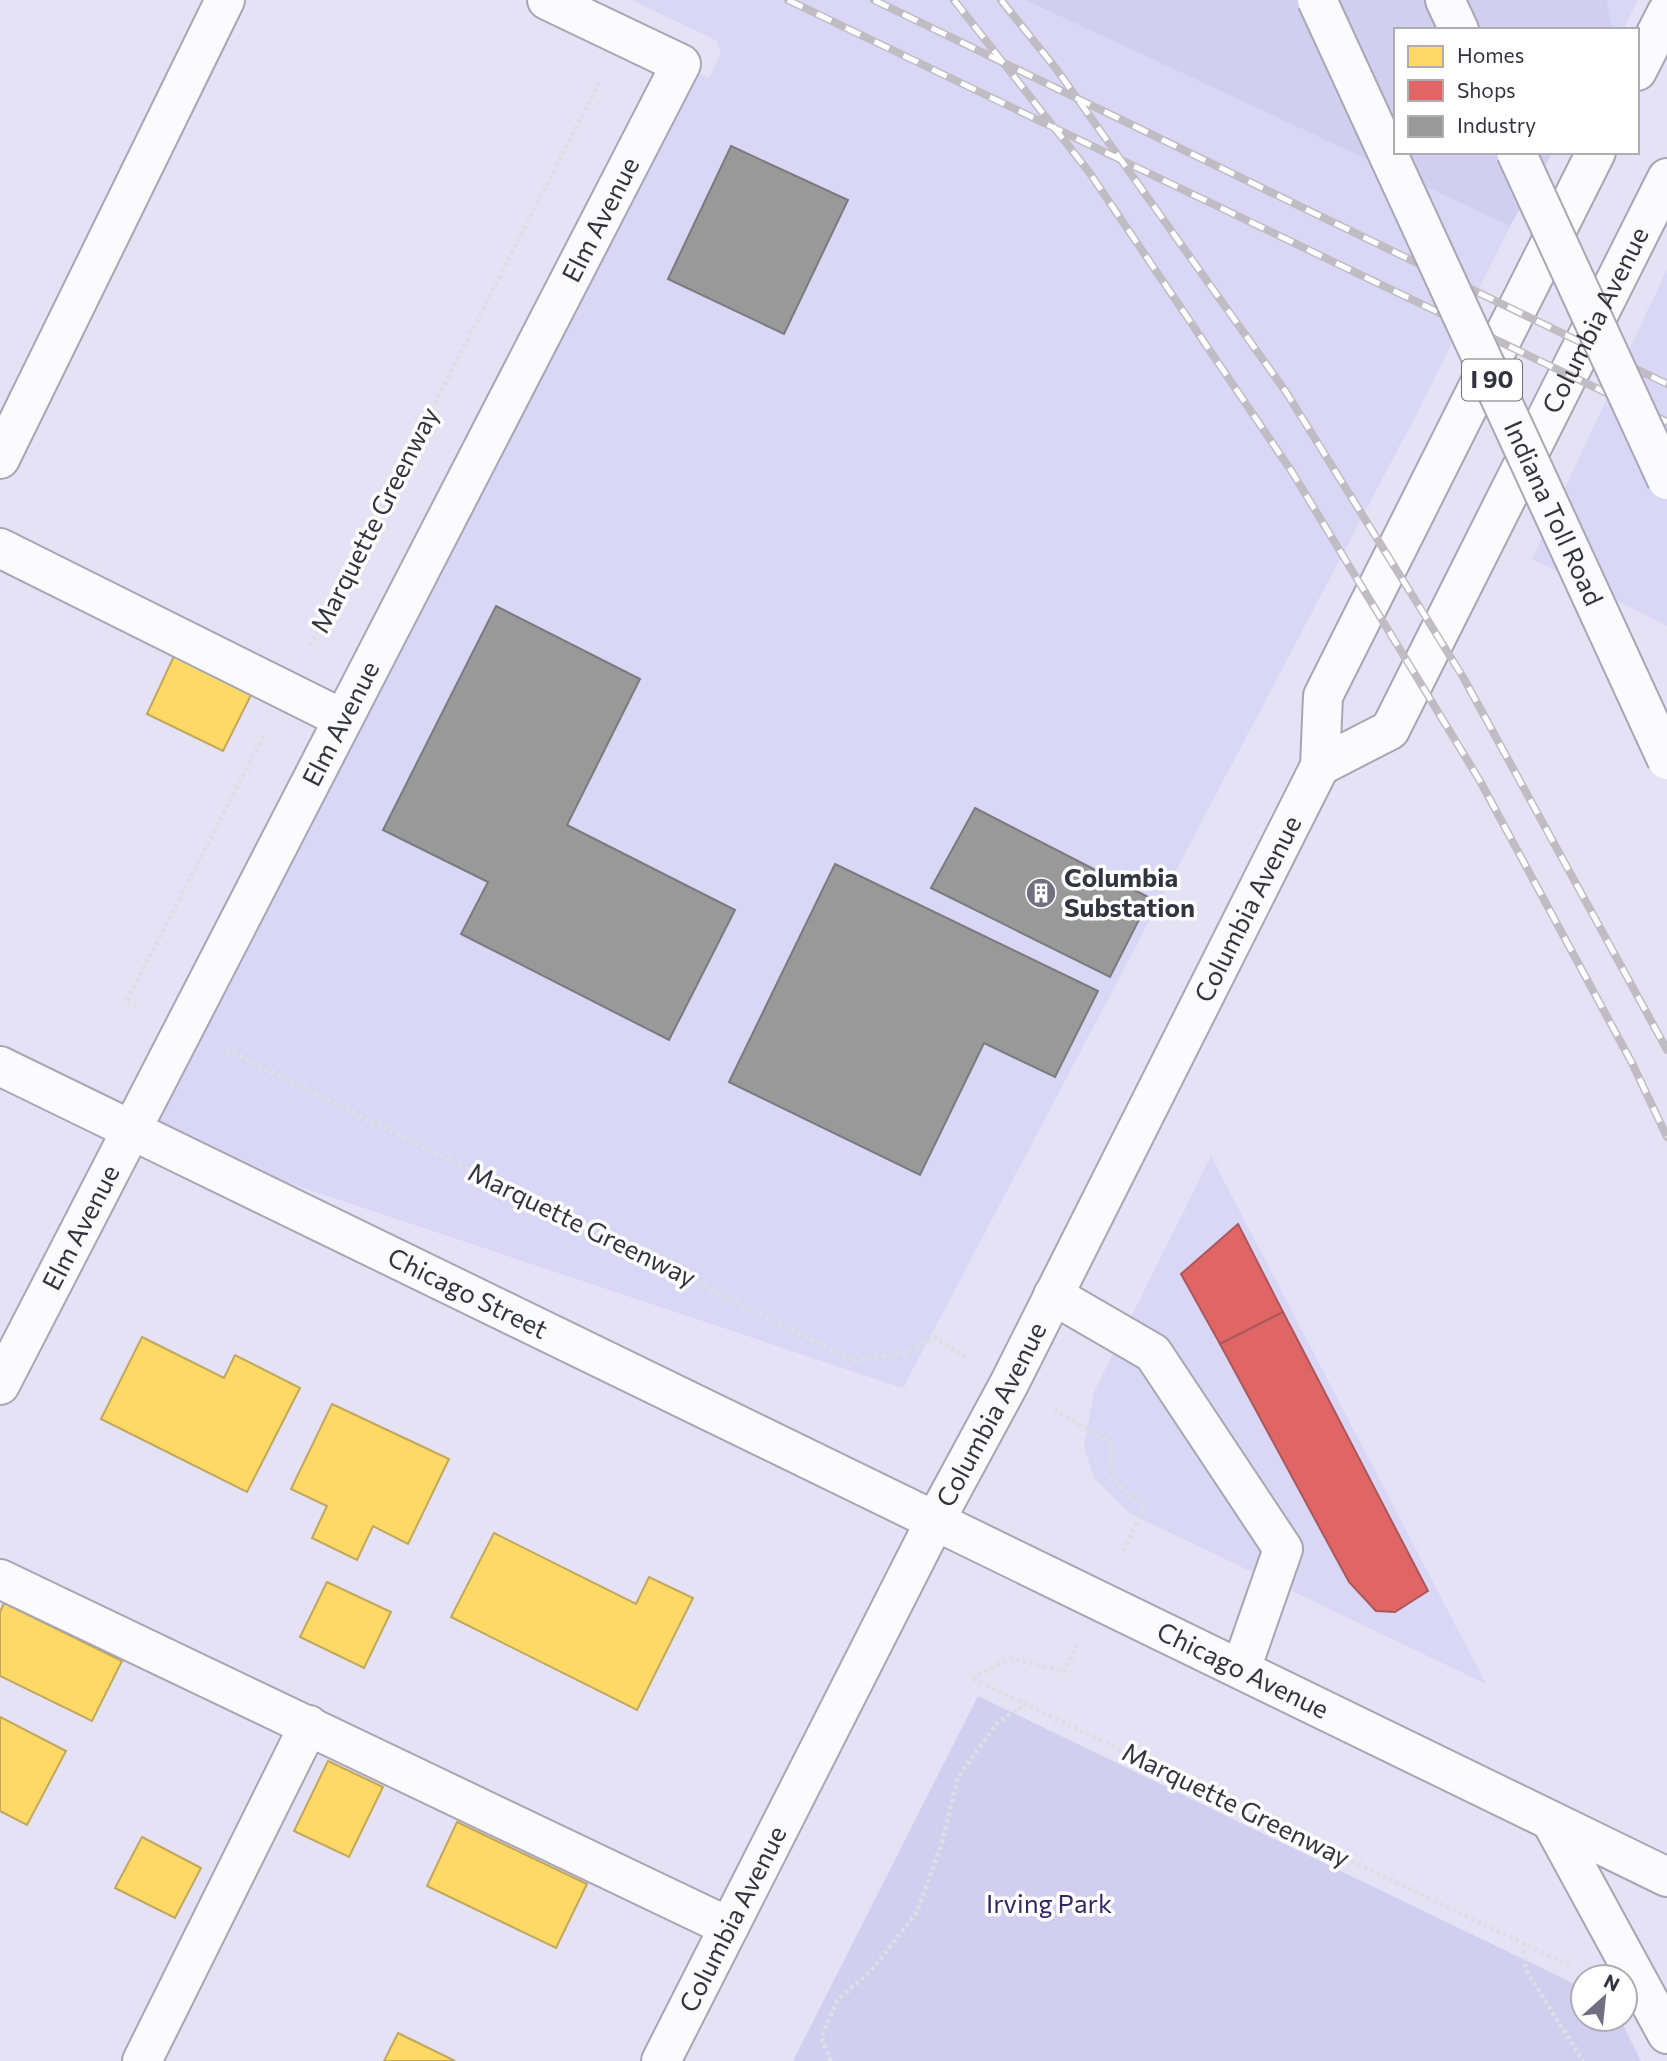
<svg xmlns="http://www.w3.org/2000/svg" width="1667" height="2061" font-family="Commissioner,sans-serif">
  <rect width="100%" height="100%" fill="#e4e2f4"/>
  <!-- built -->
  <g fill="#dad6f5">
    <path d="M632,0H1025L1510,226L1415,417L903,1388L130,1130L681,64L709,78L721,53L717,41Z"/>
    <path d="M1607,0H1638L1623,30H1612Z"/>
    <path d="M1667,269V626L1532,559Z"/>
    <path d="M1211,1156L1486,1684L1129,1513L1094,1478L1084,1447L1094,1392Z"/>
  </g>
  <!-- green -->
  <g fill="#d2ceef">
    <path d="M1025,0H1607L1612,30H1396V152H1553L1510,226Z"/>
    <path d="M978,1696L1583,1988V2019H1620L1641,2061H793Z"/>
  </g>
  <!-- homes -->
  <g fill="#ffd966" stroke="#c2a75b" stroke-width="2">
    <path d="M174,656L252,693L223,751L147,714Z"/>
    <path d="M142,1337L224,1378L235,1355L300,1388L247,1492L101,1419Z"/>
    <path d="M332,1404L449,1459L408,1544L373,1526L357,1560L312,1538L327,1506L291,1489Z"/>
    <path d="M494,1533L636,1604L649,1577L693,1598L637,1710L451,1617Z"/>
    <path d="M327,1582L391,1612L364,1668L300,1637Z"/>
    <path d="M4,1603L122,1661L92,1721L0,1676V1612Z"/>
    <path d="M0,1717L66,1751L27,1825L0,1811Z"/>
    <path d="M328,1761L383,1787L349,1857L294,1831Z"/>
    <path d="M457,1822L587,1884L556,1948L427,1886Z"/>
    <path d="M142,1837L201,1868L175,1918L115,1888Z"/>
    <path d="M398,2033L455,2061H384Z"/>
  </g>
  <!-- shops -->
  <g fill="#e06666" stroke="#ac575b" stroke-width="2">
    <path d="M1238,1224L1283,1312L1220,1344L1181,1274Z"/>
    <path d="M1283,1312L1428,1591L1395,1612L1376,1611L1349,1582L1220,1344Z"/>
  </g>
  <!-- industry -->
  <g fill="#999" stroke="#7b7a7e" stroke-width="2">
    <path d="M731,146L848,200L784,334L668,279Z"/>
    <path d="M496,606L640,679L567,825L735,910L669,1040L461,934L488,882L383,830Z"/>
    <path d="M975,808L1150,898L1110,977L931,888Z"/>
    <path d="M835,864L1098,991L1055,1077L984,1043L920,1175L729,1082Z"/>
  </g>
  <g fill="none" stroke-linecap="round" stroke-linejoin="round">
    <!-- minor casing -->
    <g stroke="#a8a6b4" stroke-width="42">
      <g id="minor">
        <path d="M1637,71L1667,12"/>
        <path d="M0,459L225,0"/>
        <path d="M0,548L343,719"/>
        <path id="s1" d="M1320,766L1390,730L1667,178"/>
        <path d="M1053,1295L1153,1353L1283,1549L1241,1669"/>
        <path id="s2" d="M0,1385L681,64L547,0"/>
        <path d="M0,1579L729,1927"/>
        <path d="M1551,1821L1667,2034"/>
        <path d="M142,2061L309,1725"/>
        <path id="s3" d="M661,2061L936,1519L1009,1384L1320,766L1323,696L1596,152"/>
      </g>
    </g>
    <!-- major casing -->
    <g stroke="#a8a6b4" stroke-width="42">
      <g id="major">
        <path id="s4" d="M0,1066L1667,1877"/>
      </g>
    </g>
    <!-- highway casing -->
    <g stroke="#a8a6b4" stroke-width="42">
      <path id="highway" d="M1445,0L1459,30"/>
    </g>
    <!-- path -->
    <g stroke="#dedee3" stroke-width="4.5" stroke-dasharray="3.5 3.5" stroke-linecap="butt">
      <path d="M310,646L600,81"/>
      <path d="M137,1007L126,1002L264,735"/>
      <path d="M227,1050L855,1361L908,1352L934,1337L965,1357"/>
      <path d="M1054,1410L1111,1443L1112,1479L1144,1509L1121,1555"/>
      <path d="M972,1678L1011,1658L1064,1672L1077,1644"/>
      <path d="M973,1679L1570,1966"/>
      <path d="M1523,1943L1526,1970L1583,2061"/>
      <path d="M831,2061L821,2037L838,1999L870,1972L917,1912L941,1846L958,1777L997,1723L1026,1704"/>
    </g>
    <!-- minor -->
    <use href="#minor" stroke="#fbfbfd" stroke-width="38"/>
    <!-- major -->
    <use href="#major" stroke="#fbfbfd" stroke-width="38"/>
    <!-- highway -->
    <use href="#highway" stroke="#fbfbfd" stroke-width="38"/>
    <!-- rail casing -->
    <g stroke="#bfbdc3" stroke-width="8">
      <g id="rail">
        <path d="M788,0L1667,422"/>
        <path d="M874,0L1667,384"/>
        <path d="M954,0L1089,172L1292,472L1480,781L1632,1063L1667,1137"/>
        <path d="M1001,0L1057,70L1286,392L1463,677L1667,1050"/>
      </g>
    </g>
    <!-- rail -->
    <use href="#rail" stroke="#fff" stroke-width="5" stroke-dasharray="16" stroke-linecap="butt"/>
    <!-- highway-bridge casing -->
    <g stroke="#a8a6b4" stroke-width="42" stroke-linecap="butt">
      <g id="highway-bridge">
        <path id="s5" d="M1317,0L1667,760"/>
        <path d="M1516,152L1667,480"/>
      </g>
    </g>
    <!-- highway-bridge -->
    <use href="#highway-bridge" stroke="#fbfbfd" stroke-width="38"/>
  </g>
  <!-- icons -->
  <defs>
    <g id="building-disc" transform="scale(1.575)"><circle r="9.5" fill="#72707f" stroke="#fff"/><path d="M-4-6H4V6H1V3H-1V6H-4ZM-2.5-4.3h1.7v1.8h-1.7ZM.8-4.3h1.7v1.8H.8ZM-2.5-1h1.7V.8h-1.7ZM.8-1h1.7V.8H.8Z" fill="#fff"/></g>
  </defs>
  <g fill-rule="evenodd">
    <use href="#building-disc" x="1041" y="893"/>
  </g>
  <g text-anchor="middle" stroke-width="7" stroke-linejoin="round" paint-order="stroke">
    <!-- shield labels -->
    <rect fill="#fff" stroke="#717079" stroke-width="2" x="1462" y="359.5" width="60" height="41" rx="5"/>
    <g font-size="24" font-weight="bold" fill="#343340">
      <text x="1492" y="388">I 90</text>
    </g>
    <!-- street labels -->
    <g font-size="26" fill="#343340" stroke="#fff">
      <text dy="9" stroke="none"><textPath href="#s2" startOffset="1311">Elm Avenue</textPath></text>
      <text dy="9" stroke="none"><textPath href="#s1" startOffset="537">Columbia Avenue</textPath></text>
      <text dy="9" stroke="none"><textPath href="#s5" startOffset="565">Indiana Toll Road</textPath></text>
      <text transform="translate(375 520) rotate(-63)" y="9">Marquette Greenway</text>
      <text dy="9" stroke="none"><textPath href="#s2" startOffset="744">Elm Avenue</textPath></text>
      <text dy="9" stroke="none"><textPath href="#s3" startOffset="1293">Columbia Avenue</textPath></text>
      <text transform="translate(582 1225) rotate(26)" y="9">Marquette Greenway</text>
      <text dy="9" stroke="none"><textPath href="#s2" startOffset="177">Elm Avenue</textPath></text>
      <text dy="9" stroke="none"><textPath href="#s4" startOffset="520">Chicago Street</textPath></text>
      <text dy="9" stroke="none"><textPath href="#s3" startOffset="726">Columbia Avenue</textPath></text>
      <text dy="9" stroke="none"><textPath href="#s4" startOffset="1382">Chicago Avenue</textPath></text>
      <text transform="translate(1236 1805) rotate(26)" y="9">Marquette Greenway</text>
      <text dy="9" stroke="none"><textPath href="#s3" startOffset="159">Columbia Avenue</textPath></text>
    </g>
    <!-- poi labels -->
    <g font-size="26" font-weight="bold" fill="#343340" stroke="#fff" text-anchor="start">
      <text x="1064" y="887">Columbia<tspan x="1064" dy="30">Substation</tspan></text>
    </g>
    <!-- park labels -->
    <g font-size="26" fill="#352763" stroke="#fff">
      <text x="1049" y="1913">Irving Park</text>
    </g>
  </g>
  <!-- legend -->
  <rect x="1394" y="28" width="245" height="126" fill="#ffffff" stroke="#aeadb3" stroke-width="2"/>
  <rect x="1408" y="46" width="35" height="21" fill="#ffd966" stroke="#aeadb3" stroke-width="2"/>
  <text x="1457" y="63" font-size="21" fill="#343340">Homes</text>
  <rect x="1408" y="80" width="35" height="21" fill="#e06666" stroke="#aeadb3" stroke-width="2"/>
  <text x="1457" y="98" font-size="21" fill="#343340">Shops</text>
  <rect x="1408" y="116" width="35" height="21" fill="#999999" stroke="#aeadb3" stroke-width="2"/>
  <text x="1457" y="133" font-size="21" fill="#343340">Industry</text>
  <!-- north arrow -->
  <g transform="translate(1604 1998) rotate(27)"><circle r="33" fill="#ffffff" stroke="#aeadb3" stroke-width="2"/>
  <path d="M0-5L12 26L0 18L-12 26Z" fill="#72707f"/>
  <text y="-10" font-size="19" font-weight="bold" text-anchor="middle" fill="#343340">N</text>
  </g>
</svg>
